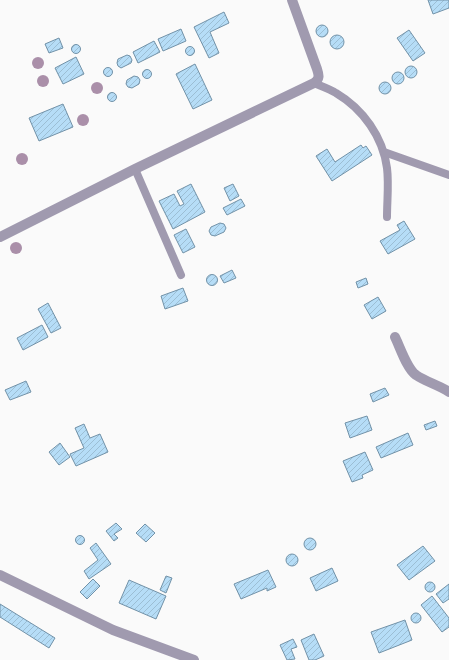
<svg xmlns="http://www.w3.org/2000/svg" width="449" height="660" font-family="Helvetica,sans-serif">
  <defs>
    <pattern id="building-hatch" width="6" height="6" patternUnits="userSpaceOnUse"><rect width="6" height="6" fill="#b6ddf7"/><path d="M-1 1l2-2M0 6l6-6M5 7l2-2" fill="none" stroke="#9cbed4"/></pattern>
  </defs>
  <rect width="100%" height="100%" fill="#fafafa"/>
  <!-- building -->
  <g fill="url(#building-hatch)" stroke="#7292a8">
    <path d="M428,0H449V8L433,14Z"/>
    <path d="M224,12L229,23L210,32L219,53L209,58L194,27Z"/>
    <circle cx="322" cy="31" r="6"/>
    <path d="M181,29L186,41L163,51L158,39Z"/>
    <path d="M409,30L425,53L413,61L397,38Z"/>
    <circle cx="337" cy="42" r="7"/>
    <path d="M59,38L63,48L49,53L45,44Z"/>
    <path d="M154,41L160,52L138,63L133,52Z"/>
    <circle cx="76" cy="49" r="4.5"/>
    <circle cx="190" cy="51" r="4.5"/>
    <path d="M127,55L130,56L132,60L131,63L121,68L118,66L117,63L118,59Z"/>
    <path d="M76,57L84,74L63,84L55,68Z"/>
    <path d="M195,64L212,100L193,109L176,74Z"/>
    <circle cx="411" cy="72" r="6"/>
    <circle cx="108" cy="72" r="4.5"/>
    <circle cx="147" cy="74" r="4.5"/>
    <circle cx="398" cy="78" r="6"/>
    <path d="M134,76L138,77L140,80L139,84L132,88L128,87L126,84L127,80Z"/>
    <circle cx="385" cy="88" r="6"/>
    <circle cx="112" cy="97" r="4.5"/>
    <path d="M63,104L73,127L39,141L29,118Z"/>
    <path d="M361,145L363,148L366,146L372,155L332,181L316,156L327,149L335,162Z"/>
    <path d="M191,184L205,212L173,229L159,201L174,194L180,206L184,204L177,191Z"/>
    <path d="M233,184L239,196L230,201L224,188Z"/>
    <path d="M241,199L245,206L227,215L223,208Z"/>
    <path d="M404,221L415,239L388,254L380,241L400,230L397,225Z"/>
    <path d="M220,223L224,224L226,228L224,232L215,236L211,235L209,231L211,227Z"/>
    <path d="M186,229L195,247L183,253L174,235Z"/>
    <path d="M232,270L236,278L224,283L220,276Z"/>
    <circle cx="212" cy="280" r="5.5"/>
    <path d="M366,278L368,284L358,288L356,282Z"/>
    <path d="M183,288L188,301L165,309L161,296Z"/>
    <path d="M378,297L386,311L372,319L364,305Z"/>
    <path d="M48,303L61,328L51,333L38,309Z"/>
    <path d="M42,325L48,337L23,350L17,338Z"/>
    <path d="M26,381L31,392L10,400L5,390Z"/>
    <path d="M385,388L389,395L373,402L370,394Z"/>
    <path d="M367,416L372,430L350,438L345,423Z"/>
    <path d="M435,421L437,426L426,430L424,425Z"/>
    <path d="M84,424L90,438L100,434L108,452L76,466L70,454L84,448L75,428Z"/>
    <path d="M408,433L413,445L381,458L376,447Z"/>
    <path d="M60,443L70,457L59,465L49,452Z"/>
    <path d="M365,452L373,470L362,475L363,478L352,482L343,461Z"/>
    <path d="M116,523L122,529L114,534L118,538L114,541L106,531Z"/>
    <path d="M145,524L155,533L146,542L136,533Z"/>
    <circle cx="80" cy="540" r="4.5"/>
    <circle cx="310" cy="544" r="6"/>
    <path d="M96,543L111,564L89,579L84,571L98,560L90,548Z"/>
    <path d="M423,546L435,561L409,580L397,565Z"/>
    <circle cx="292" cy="560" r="6"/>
    <path d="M332,568L338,581L316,591L310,578Z"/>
    <path d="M268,570L276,587L267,591V588L241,599L234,584Z"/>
    <path d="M166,576L172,578L166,593L160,590Z"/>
    <path d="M93,579L100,586L87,599L80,592Z"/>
    <path d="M129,580L166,596L156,619L119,603Z"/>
    <circle cx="430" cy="587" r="5"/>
    <path d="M449,584V599L443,603L436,594Z"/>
    <path d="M432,596L449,618V627L442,632L421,605Z"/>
    <path d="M0,604L55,638L49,648L0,617Z"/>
    <circle cx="416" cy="618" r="5"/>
    <path d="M405,620L412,640L379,653L371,632Z"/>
    <path d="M314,634L324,656L315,660H309L301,640Z"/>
    <path d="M293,639L297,647L291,649L295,659L287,660L280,645Z"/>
  </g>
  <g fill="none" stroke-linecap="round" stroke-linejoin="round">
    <!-- lane -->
    <g stroke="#a09aaf" stroke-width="8">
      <path d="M314,83C321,86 330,89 336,93C363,109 383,137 387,168C389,184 387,201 387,217"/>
      <path d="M384,152L449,175"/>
      <path d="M135,169L181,275"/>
    </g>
    <!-- street -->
    <g stroke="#a09aaf" stroke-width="10">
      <path d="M0,237L135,169L314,83C320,79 319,75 317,69L292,0"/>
      <path d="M395,337C400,347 407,369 416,375C426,382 439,385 449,392"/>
      <path d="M0,575L113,630L194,660"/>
    </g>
  </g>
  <!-- trees -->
  <g fill="#aa8fa9">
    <circle cx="38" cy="63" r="6"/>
    <circle cx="43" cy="81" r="6"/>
    <circle cx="97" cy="88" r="6"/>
    <circle cx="83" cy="120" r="6"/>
    <circle cx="22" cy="159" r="6"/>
    <circle cx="16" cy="248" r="6"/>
  </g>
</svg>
